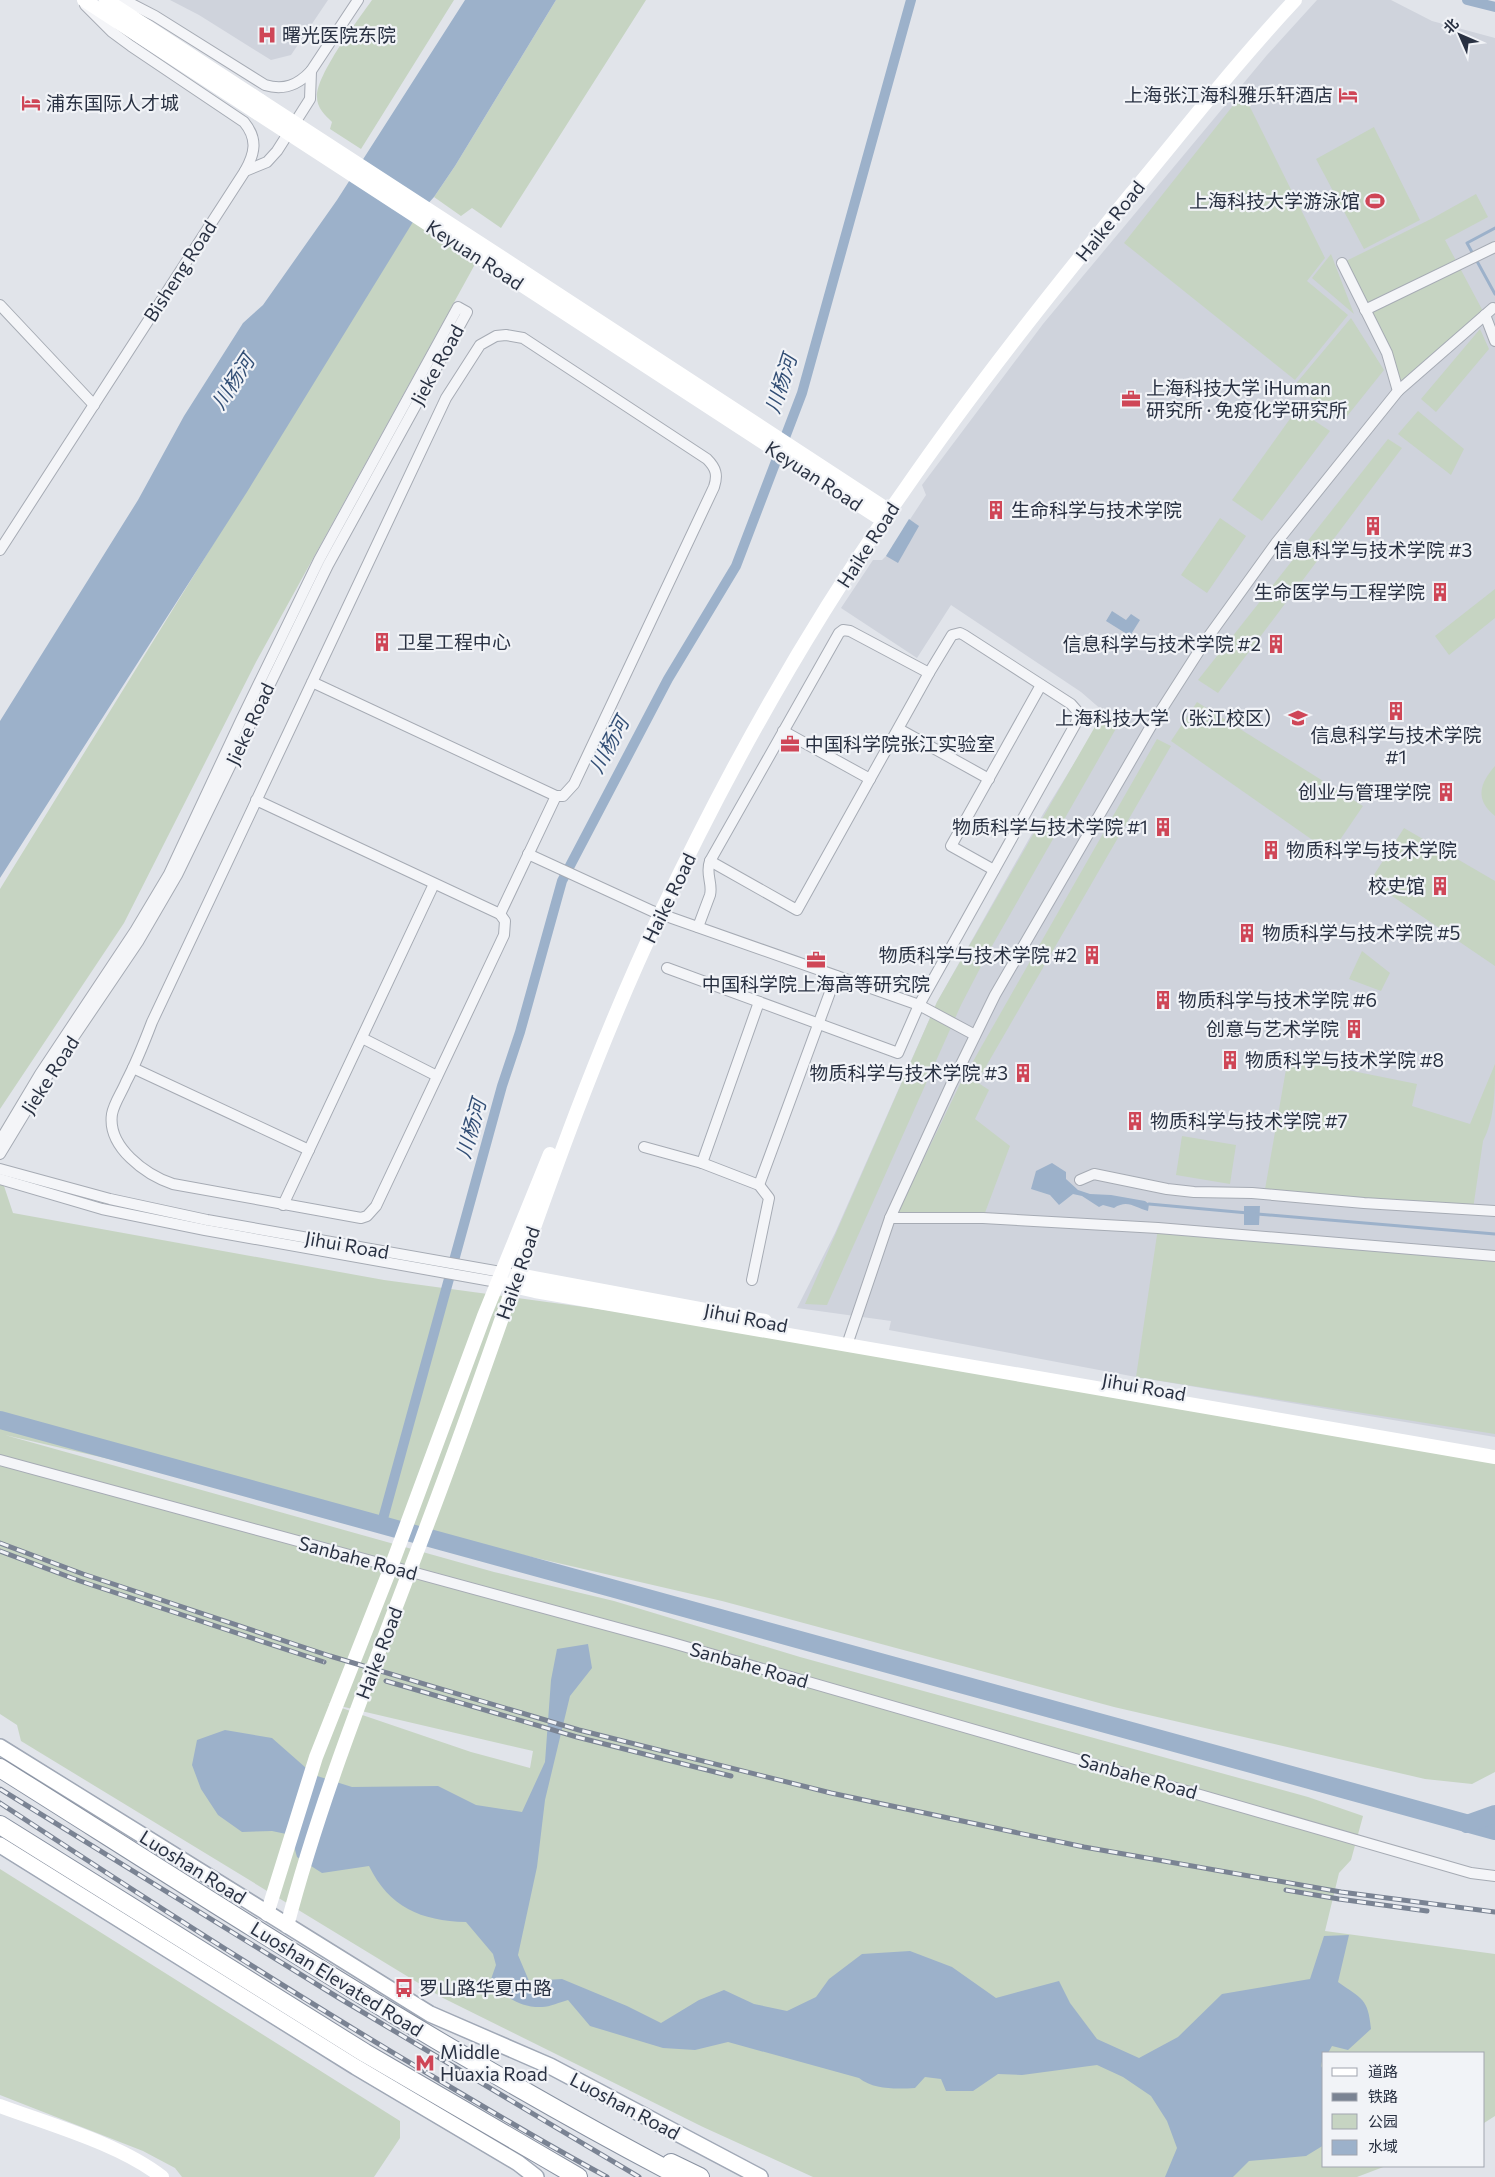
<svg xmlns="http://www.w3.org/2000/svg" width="1495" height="2177" font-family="Commissioner,'Noto Sans SC',sans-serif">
  <rect width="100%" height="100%" fill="#e1e4ea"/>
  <!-- built -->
  <g fill="#cfd3dc">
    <path d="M170,0H328L291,55L271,60L199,15Z"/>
    <path d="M1317,0H1391L1432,21L1495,38V1437L1136,1377L889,1330L891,1321L797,1308L835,1233L937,1002L1043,814L1091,736L1103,711L1081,692L951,605L917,658L841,608L873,560H882L886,556L926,495L922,485L1043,324L1267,55Z"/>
  </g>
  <!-- green -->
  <g fill="#c6d4c2" fill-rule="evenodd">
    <path d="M372,0H454L361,149L330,129L332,122C325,115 317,108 317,97C316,75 358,20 372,0Z"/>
    <path d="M556,0H646L501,228L472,208L461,216L434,197L455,166Z"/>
    <path d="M1243,93L1325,258L1307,281L1348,315L1295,380L1124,243Z"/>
    <path d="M1374,127L1420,220L1364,249L1316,159Z"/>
    <path d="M1476,194L1488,217L1445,240L1485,315L1398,391L1387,353L1342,263L1433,218Z"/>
    <path d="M416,216L479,257L256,662L124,923L0,1109V889Z"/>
    <path d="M1331,254L1354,314L1312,278Z"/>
    <path d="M1351,318L1384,370L1344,420L1294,386Z"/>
    <path d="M1480,329L1489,349L1436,412L1421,399Z"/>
    <path d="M1297,409L1330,431L1262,521L1232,500Z"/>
    <path d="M1418,411L1464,449L1451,475L1398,434Z"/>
    <path d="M1388,439L1402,448L1218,693L1198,680Z"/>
    <path d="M1220,518L1246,536L1207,593L1181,575Z"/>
    <path d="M1495,589V618L1449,655L1435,636Z"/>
    <path d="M1197,702L1363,806L1331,853L1171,741Z"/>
    <path d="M1104,711L1122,718L988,953L961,1005L827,1305L805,1304L937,1002Z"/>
    <path d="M1157,739L1171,746L977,1082L989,1090L975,1119L1010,1146L983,1218L898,1212L959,1086Z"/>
    <path d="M1495,766V816C1475,800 1479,784 1495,766Z"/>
    <path d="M1404,828L1495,881V966L1370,881Z"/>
    <path d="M1362,951L1390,973L1381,991L1349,979Z"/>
    <path d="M1288,1058L1417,1084L1412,1106L1470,1124L1495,1064C1495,1089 1495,1119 1483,1141L1473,1209L1264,1195Z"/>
    <path d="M1182,1136L1236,1145L1230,1184L1176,1175Z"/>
    <path d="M0,1174L13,1213L384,1280L791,1335L1373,1436L1495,1450V1772L1472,1784L1425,1779L1114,1707L722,1601L5,1435L494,1572L614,1601L800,1657L1308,1797L1363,1816L1351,1860L1339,1873L1325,1931L1495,1954V2116L1484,2123V2053H1324V2166H1386L1357,2177H813L703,2127L443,1998L21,1741L17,1725L0,1714ZM327,1703L533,1751L530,1768L471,1752Z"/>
    <path d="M1158,1228L1495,1256V1434L1136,1377Z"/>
    <path d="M0,1869L400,2121V2138L374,2177H182L175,2168L143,2151L0,2095Z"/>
  </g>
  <!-- water -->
  <g fill="#9cb1ca">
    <path d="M465,0H556L455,166L434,197L416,217L247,492L0,878V721L138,500L184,416L243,323L263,305L337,200Z"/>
    <path d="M909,519L919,526L898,563L886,556Z"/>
    <path d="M1112,611L1126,620L1131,614L1140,620L1130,636L1106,621Z"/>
    <path d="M1052,1163L1066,1172V1179L1078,1190L1090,1194L1111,1195L1145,1201L1149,1204L1148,1211C1135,1208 1128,1199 1114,1208L1103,1205L1099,1207L1082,1196L1073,1194L1059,1205L1050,1195L1031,1189L1036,1171Z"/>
    <path d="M1244,1206H1260L1259,1225H1244Z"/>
    <path d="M588,1644L592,1668L570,1696L545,1800L537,1867L518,1955L529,1981L562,1979L627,2006L661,2023L699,2000L724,1990L754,2004L787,2011L816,1997L829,1979L862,1954L910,1951L952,1967L996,1998L1059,1981L1070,2003L1097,2039L1139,2058L1178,2037L1222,1994L1310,1979L1324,1936L1349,1935L1338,1982C1362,1999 1368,1998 1371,2029L1348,2050L1332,2046L1328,2053H1324L1321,2066L1324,2071V2145L1306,2156L1249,2161L1233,2177H1165L1177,2148L1167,2121L1151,2096L1123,2077L1097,2065L1022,2075L998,2074L973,2091H946L941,2079L925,2077L915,2088C897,2089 874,2090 859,2078L728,2042L695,2050L663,2048L590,2026L568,2000C560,2002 550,2007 542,2007C521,2008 503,1996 490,1982L496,1965L493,1954L466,1922C421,1921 389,1907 369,1866L322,1873L297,1857L291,1835L272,1831L242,1832L218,1815L201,1789L192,1765L197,1740L225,1730L272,1738L314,1775L352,1787L438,1786L476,1805L522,1812L545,1762L551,1680L557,1649Z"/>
  </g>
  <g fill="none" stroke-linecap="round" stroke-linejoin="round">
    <!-- stream -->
    <g stroke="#9cb1ca" stroke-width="3">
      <path d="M1495,228L1467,243L1495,294"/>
      <path d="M1149,1204L1248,1213"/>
      <path d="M1257,1214L1495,1234"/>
    </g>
    <!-- canal -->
    <g stroke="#9cb1ca" stroke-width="10">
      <path d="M1467,0L1495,7"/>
      <path d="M381,1526L502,1086L520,1032L562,881L668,679L736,566L802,393L911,0"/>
    </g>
    <!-- river -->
    <g stroke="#9cb1ca" stroke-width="18">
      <path d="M0,1420L1495,1831"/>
      <path d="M1467,1824L1495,1814"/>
    </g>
    <!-- street casing -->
    <g stroke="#a6abb4" stroke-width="12">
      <g id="street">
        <path d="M124,0L155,16L265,85C284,91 298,85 311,71L358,0"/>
        <path d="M85,5L112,32L131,46L244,122C258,139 255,153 245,171"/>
        <path d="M1342,263L1387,353L1398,391"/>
        <path d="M0,305L94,405"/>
        <path d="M1365,310L1495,247"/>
        <path d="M1485,315L1495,341"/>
        <path d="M0,550L245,171L267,162L277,151L310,99L311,71"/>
        <path d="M899,729L989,779"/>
        <path d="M783,731L870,779"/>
        <path d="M256,800L500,914L505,921L504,935L376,1206L367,1216L361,1218L173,1184C146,1175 107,1147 112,1114C114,1103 122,1092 126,1082C136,1063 144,1043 152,1022L446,398L480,345L496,336L506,335L523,338L707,459C716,468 718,475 714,487L574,784L563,796H556L312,682"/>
        <path d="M528,854L652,911L919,1005L975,1035"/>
        <path d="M994,870L951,846L1041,685"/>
        <path d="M500,914L556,796"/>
        <path d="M698,927L710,895C713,883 705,874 710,861L839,633L843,630L850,631L929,673"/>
        <path d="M667,968L898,1053L919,1005L1076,723L1078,712L1071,704L964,635L960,633L952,635L929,673L797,910L710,861"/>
        <path d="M362,1038L437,1076"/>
        <path d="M133,1068L309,1150"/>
        <path d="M0,1141L40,1074L135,931L169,874L241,720L319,560L458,307L467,312L328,565L177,875L138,942L46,1078L0,1154"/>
        <path d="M644,1147L702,1163L759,1185L769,1198L752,1280"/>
        <path d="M702,1163L759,1002"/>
        <path d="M0,1169L110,1199L207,1220L518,1275"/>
        <path d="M0,1179L102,1209L205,1230L497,1282"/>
        <path d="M1080,1180L1094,1174L1167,1189L1194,1192L1252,1193L1364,1203L1495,1211"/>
        <path d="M759,1185L836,976"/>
        <path d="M283,1205L434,884"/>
        <path d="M890,1218H983L1158,1228L1495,1256"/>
        <path d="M849,1339L890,1218L951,1085L995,995L1151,726L1206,640L1276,543L1398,391L1493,308"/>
        <path d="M0,1460L669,1642L1471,1873L1495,1876"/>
      </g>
    </g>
    <!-- primary casing -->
    <g stroke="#a0a8b6" stroke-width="18">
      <g id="primary">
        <path d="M0,1747L430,2014L550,2066L760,2177"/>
        <path d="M0,1845L356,2067L518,2163L536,2177"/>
      </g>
    </g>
    <!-- highway casing -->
    <g stroke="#8891a1" stroke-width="20">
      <g id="highway">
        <path d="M0,1768C224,1909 446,2054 681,2177"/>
        <path d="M0,1825L365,2053L578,2177"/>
        <path d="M671,2163L700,2177"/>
      </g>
    </g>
    <!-- street -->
    <use href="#street" stroke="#f4f5f8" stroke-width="10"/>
    <!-- secondary -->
    <g stroke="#fff" stroke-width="14">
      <path d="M84,0L254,111"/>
      <path d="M106,0L261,101"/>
      <path d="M521,270L882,506L887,516"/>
      <path d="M514,280L876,516H887"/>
      <path d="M518,1275L765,1321"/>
      <path d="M505,1284L535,1291L1495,1457"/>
      <path d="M267,1914L316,1757L391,1567L484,1316L550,1154"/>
      <path d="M287,1926C329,1766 396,1613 452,1458C519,1275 577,1089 661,912C730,766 810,624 903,492C974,389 1052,291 1131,194C1185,129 1237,62 1295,0"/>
      <path d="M0,2106C51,2125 120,2144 162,2177"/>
    </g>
    <!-- primary -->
    <use href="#primary" stroke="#fff" stroke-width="15"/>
    <!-- highway -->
    <use href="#highway" stroke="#fff" stroke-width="18"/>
    <!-- rail casing -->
    <g stroke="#7a8393" stroke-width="5">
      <g id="rail">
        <path d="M0,1543L83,1574L330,1656L579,1730L831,1793L1084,1847L1341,1892L1495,1912"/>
        <path d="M0,1551L80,1581L324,1662"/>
        <path d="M386,1681L577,1737L731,1776"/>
        <path d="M0,1789L339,1998L639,2177"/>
        <path d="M0,1803C141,1896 282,1987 427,2073C487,2109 546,2144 607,2177"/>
        <path d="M1286,1890L1339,1899L1427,1911"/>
      </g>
    </g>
    <!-- rail -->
    <use href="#rail" stroke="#f1f3f7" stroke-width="3" stroke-dasharray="9" stroke-linecap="butt"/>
    <!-- secondary-bridge -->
    <g stroke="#fff" stroke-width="14">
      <path d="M261,101L521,270"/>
      <path d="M254,111L514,280"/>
    </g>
  </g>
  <!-- icons -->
  <defs>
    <g id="hospital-bare" transform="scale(1.5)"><path d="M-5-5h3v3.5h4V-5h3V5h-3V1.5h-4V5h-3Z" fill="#cf4657" stroke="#f1f3f7" stroke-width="2.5" paint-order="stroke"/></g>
    <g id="hotel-bare" transform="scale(1.5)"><path d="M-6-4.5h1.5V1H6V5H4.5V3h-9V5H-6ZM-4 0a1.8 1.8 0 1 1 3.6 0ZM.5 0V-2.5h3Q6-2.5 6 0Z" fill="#cf4657" stroke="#f1f3f7" stroke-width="2.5" paint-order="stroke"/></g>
    <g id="stadium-bare" transform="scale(1.5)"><path d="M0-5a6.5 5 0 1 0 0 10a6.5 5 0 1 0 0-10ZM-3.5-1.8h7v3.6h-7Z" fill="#cf4657" stroke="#f1f3f7" stroke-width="2.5" paint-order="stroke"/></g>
    <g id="office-bare" transform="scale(1.5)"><path d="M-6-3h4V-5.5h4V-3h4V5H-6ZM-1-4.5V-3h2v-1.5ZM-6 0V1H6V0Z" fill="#cf4657" stroke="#f1f3f7" stroke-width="2.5" paint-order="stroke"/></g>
    <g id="building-bare" transform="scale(1.5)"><path d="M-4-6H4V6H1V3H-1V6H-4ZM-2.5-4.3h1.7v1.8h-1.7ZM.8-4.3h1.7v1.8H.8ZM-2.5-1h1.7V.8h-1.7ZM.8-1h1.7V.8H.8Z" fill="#cf4657" stroke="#f1f3f7" stroke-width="2.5" paint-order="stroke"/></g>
    <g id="university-bare" transform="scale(1.5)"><path d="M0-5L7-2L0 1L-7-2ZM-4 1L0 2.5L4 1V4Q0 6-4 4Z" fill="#cf4657" stroke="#f1f3f7" stroke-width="2.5" paint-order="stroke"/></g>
    <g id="bus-bare" transform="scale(1.5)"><path d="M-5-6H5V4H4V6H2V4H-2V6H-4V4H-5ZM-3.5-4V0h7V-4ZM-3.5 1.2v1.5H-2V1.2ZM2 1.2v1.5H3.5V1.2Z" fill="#cf4657" stroke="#f1f3f7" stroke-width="2.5" paint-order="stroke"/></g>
    <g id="metro-bare" transform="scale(1.5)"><path d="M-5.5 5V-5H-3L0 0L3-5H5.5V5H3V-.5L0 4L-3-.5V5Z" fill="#cf4657" stroke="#f1f3f7" stroke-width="2.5" paint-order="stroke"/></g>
  </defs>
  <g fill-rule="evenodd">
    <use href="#hospital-bare" x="267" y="35"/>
    <use href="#hotel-bare" x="1348" y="95"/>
    <use href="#hotel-bare" x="31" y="103"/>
    <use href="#stadium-bare" x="1375" y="201"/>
    <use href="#office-bare" x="1131" y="399"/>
    <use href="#building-bare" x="996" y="510"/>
    <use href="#building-bare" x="1373" y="526"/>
    <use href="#building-bare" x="1440" y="592"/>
    <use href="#building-bare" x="382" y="642"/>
    <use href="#building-bare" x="1276" y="644"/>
    <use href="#building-bare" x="1396" y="711"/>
    <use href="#university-bare" x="1298" y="718"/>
    <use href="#office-bare" x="790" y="744"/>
    <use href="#building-bare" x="1446" y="792"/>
    <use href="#building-bare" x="1163" y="827"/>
    <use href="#building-bare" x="1271" y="850"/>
    <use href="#building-bare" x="1440" y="886"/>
    <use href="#building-bare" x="1247" y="933"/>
    <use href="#building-bare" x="1092" y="955"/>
    <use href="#office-bare" x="816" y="960"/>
    <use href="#building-bare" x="1163" y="1000"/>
    <use href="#building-bare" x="1354" y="1029"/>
    <use href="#building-bare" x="1230" y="1060"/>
    <use href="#building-bare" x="1023" y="1073"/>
    <use href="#building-bare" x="1135" y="1121"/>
    <use href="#bus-bare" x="404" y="1988"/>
    <use href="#metro-bare" x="425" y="2063"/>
  </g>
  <g text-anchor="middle" stroke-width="4.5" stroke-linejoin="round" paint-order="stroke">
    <!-- poi labels -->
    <g font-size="19" fill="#293142" stroke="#f1f3f7" text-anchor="start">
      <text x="282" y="42">曙光医院东院</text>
      <text x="1333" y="102" text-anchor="end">上海张江海科雅乐轩酒店</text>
      <text x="46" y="110">浦东国际人才城</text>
      <text x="1360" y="208" text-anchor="end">上海科技大学游泳馆</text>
      <text x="1146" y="395">上海科技大学 iHuman<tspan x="1146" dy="22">研究所 · 免疫化学研究所</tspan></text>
      <text x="1011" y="517">生命科学与技术学院</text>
      <text x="1373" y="557" text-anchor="middle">信息科学与技术学院 #3</text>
      <text x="1425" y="599" text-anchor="end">生命医学与工程学院</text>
      <text x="397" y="649">卫星工程中心</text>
      <text x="1261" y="651" text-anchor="end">信息科学与技术学院 #2</text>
      <text x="1283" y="725" text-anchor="end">上海科技大学（张江校区）</text>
      <text x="1396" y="742" text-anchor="middle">信息科学与技术学院<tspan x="1396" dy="22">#1</tspan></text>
      <text x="805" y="751">中国科学院张江实验室</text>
      <text x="1431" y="799" text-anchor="end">创业与管理学院</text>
      <text x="1148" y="834" text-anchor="end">物质科学与技术学院 #1</text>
      <text x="1286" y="857">物质科学与技术学院</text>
      <text x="1425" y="893" text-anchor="end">校史馆</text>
      <text x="1262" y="940">物质科学与技术学院 #5</text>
      <text x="1077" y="962" text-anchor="end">物质科学与技术学院 #2</text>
      <text x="816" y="991" text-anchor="middle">中国科学院上海高等研究院</text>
      <text x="1178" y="1007">物质科学与技术学院 #6</text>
      <text x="1339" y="1036" text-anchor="end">创意与艺术学院</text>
      <text x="1245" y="1067">物质科学与技术学院 #8</text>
      <text x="1008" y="1080" text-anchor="end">物质科学与技术学院 #3</text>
      <text x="1150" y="1128">物质科学与技术学院 #7</text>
      <text x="419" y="1995">罗山路华夏中路</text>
      <text x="440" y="2059">Middle<tspan x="440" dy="22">Huaxia Road</tspan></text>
    </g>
    <!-- street labels -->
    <g font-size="19" fill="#293142" stroke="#f1f3f7">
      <text transform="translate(1110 221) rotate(-51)" y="7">Haike Road</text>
      <text transform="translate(475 255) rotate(33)" y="7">Keyuan Road</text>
      <text transform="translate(180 271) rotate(-57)" y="7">Bisheng Road</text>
      <text transform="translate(437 365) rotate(-61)" y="7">Jieke Road</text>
      <text transform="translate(814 476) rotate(33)" y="7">Keyuan Road</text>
      <text transform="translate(868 545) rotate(-57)" y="7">Haike Road</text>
      <text transform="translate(250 724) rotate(-65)" y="7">Jieke Road</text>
      <text transform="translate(669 898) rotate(-64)" y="7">Haike Road</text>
      <text transform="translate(50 1075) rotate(-57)" y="7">Jieke Road</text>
      <text transform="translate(347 1245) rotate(10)" y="7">Jihui Road</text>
      <text transform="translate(518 1273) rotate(-71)" y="7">Haike Road</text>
      <text transform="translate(746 1318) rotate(11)" y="7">Jihui Road</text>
      <text transform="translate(1144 1387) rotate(10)" y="7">Jihui Road</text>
      <text transform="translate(358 1558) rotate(15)" y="7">Sanbahe Road</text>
      <text transform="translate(379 1653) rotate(-69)" y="7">Haike Road</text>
      <text transform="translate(749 1665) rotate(16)" y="7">Sanbahe Road</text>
      <text transform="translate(1138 1776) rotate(16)" y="7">Sanbahe Road</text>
      <text transform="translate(193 1867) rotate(32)" y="7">Luoshan Road</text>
      <text transform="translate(337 1979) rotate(32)" y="7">Luoshan Elevated Road</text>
      <text transform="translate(625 2106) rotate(28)" y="7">Luoshan Road</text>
    </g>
    <!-- water labels -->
    <g font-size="20" font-style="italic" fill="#334f76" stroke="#f1f3f7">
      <text transform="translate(233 382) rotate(-57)" y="7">川杨河</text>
      <text transform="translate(781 384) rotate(-72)" y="7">川杨河</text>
      <text transform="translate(609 745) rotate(-62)" y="7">川杨河</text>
      <text transform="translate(471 1129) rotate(-74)" y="7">川杨河</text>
    </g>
  </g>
  <!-- legend -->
  <rect x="1322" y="2052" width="162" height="115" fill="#f1f3f7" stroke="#a1a5af"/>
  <rect x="1332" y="2068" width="25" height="8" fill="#ffffff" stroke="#a1a5af"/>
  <text x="1368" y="2077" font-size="15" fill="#293142">道路</text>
  <rect x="1332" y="2093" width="25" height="8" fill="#7a8393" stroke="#a1a5af"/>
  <text x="1368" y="2102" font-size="15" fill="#293142">铁路</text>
  <rect x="1332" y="2114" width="25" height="15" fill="#c6d4c2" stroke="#a1a5af"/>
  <text x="1368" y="2127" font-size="15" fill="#293142">公园</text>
  <rect x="1332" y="2140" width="25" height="15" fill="#9cb1ca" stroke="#a1a5af"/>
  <text x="1368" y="2152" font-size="15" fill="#293142">水域</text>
  <!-- north arrow -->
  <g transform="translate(1460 35) rotate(315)" stroke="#f1f3f7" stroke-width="4" paint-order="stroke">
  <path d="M0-4L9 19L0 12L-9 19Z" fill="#293142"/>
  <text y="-8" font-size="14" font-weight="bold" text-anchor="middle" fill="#293142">北</text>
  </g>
</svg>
